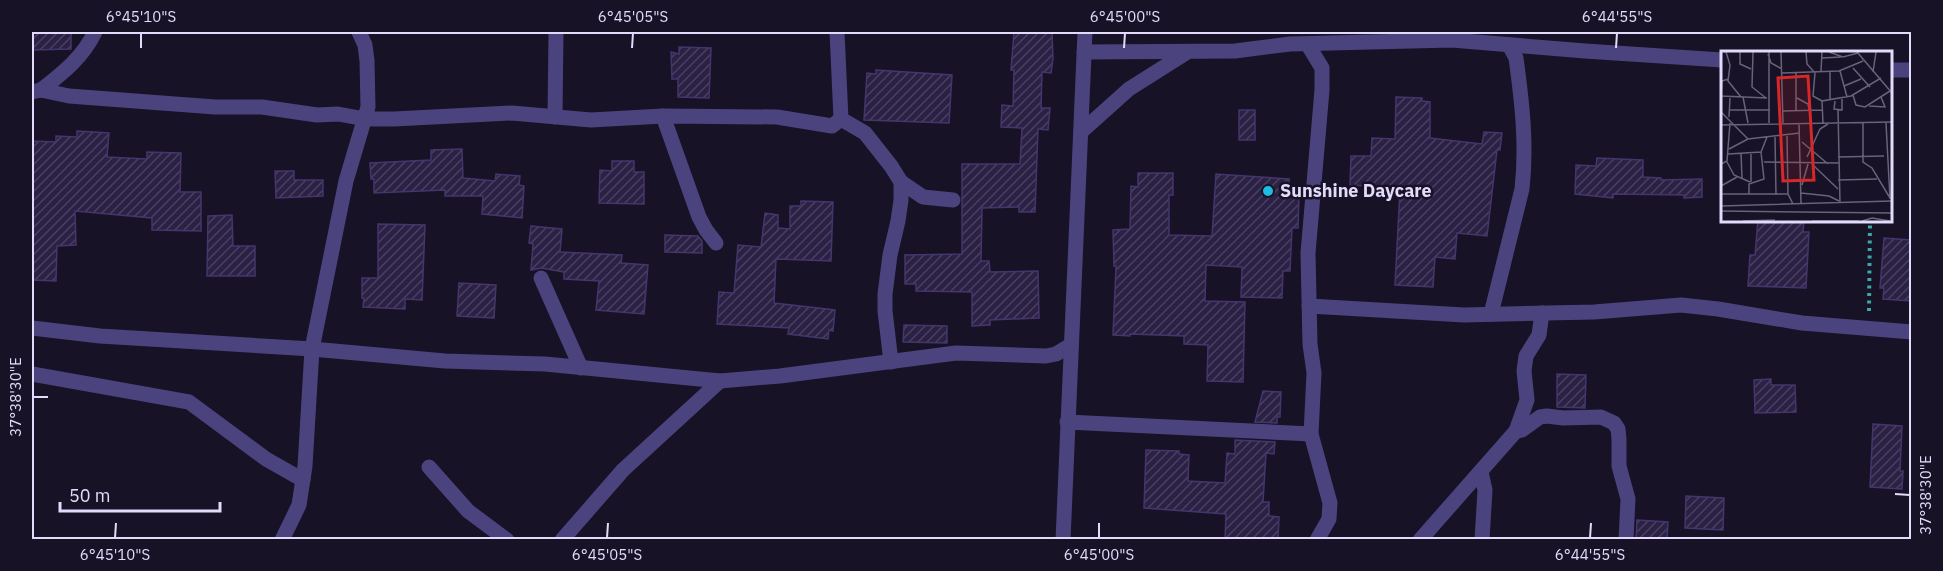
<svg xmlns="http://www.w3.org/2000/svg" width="1943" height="571" font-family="'IBM Plex Sans',sans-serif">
  <defs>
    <pattern id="building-hatch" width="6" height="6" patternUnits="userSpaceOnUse" patternTransform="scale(1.5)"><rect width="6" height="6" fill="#2b2144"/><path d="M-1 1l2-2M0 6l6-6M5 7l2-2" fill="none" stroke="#494160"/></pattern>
  </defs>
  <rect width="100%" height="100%" fill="#171225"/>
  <!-- building -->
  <g fill="url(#building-hatch)" stroke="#46356d" stroke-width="1.5">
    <path d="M32,32H71V49L32,50Z"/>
    <path d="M1014,32H1052L1053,59L1051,73L1042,72L1041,108H1050L1048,130L1038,129L1035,212H1019V207L982,208L981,261H989L990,272L1038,271L1039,318L990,320V325L972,326V292L916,291V284H905V255L962,254V164H1020L1022,128L1001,127L1002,105L1013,106L1014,70H1011Z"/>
    <path d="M679,47L711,48L709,98L678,97V79H672L671,52L679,54Z"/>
    <path d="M876,70L952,75L949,123L864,120L867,73L876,74Z"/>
    <path d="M1396,97L1422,98V101L1430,102V138L1482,144L1484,132L1502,133L1500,150H1497L1487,236L1457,233L1455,259L1435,257L1433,287L1395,285L1400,190L1370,189V186L1350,185L1351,156H1371L1372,138L1395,139Z"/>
    <rect x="1239" y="110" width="16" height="30"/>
    <path d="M77,131L109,133L107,157L147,159V152L181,153L180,192H201V231L152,230V218L75,211L76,245L57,246L56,281L32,280V141L56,142V136L77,137Z"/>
    <path d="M462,149L463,178L495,181L496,174L520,176L519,185L524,186L522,218L482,214L483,196H445V190L374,193V179H371L370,163L431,160V150Z"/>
    <path d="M1597,158L1643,160V177L1661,178V180L1702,179V197L1684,198V195L1613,194V198L1575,194L1576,165L1596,166Z"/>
    <path d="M612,161H634V172H644V204L599,203L600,170L612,171Z"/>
    <path d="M275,171H294V180H323V196L276,198Z"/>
    <path d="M1138,173H1173V195H1169V235L1212,236L1216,174L1289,179V195H1299L1298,228H1292L1290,271H1283L1282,298L1241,297L1242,267L1206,265L1205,301L1245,302L1243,382L1207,381L1208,345L1184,344V336L1130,334V336L1113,335L1116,266H1114L1113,230L1130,229L1131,186L1138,187Z"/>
    <path d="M801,201L833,202L831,261L776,259L774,303L835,310L833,331L829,330L828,339L788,334L789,328L717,324L719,292L734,293L738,245L761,247L765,213L778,215V228L790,229V206H801Z"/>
    <path d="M232,215L233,246H255V276H207L208,216Z"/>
    <path d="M1758,220H1804L1803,232H1809L1806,288L1748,286L1750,255H1755Z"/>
    <path d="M378,224L425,225L422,300L405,299V309L363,307L364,298H362V278H378Z"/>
    <path d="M531,226L562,229L560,252L622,255L621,263L648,265L644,314L596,310L599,281L564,279V272L541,268L531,270L533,244L529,243Z"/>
    <path d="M665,235L698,236L702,241V253L665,252Z"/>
    <path d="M1884,238L1911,240V301L1883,299L1884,288H1880Z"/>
    <path d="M459,283L496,285L494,318L457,316Z"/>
    <path d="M904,325L947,326V343L903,342Z"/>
    <path d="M1557,374L1586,375L1585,408L1557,407Z"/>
    <path d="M1771,379V385H1795L1796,412L1755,413L1754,380Z"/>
    <path d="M1263,391L1281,392L1280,417H1277V423L1255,422Z"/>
    <path d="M1873,424L1902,426L1900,471H1903L1902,489L1870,487Z"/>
    <path d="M1235,440L1275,442L1274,454L1266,453L1263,502H1269V516L1279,517L1278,540H1225L1226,514L1144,508L1146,450L1179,451V454L1189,455L1188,481L1225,483L1227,453L1235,454Z"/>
    <path d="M1686,496L1724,498L1723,530L1685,528Z"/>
    <path d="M1637,520L1668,522L1667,540H1636Z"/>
  </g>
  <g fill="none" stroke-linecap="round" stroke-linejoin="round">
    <!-- path -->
    <path stroke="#3fa6aa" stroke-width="4" stroke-dasharray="3 4.5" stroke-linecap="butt" d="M1869,311L1870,220"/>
    <!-- minor -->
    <g stroke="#4b437e" stroke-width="15">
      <path d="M837,32L841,119L865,133L891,166L901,182V200L898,221L890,255L885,294V311L891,362"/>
      <path d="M1308,45L1322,68V90L1308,253L1310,344L1314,373L1311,434L1330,503L1329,519L1317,540"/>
      <path d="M1084,52L1235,51L1290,44L1452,40L1585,51L1722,60"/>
      <path d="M1890,70H1912"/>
      <path d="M41,90C63,73 83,57 95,32"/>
      <path d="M32,92L41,90L69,96L215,107H262L317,115L338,114L365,119H394L512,113L591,120L663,116L777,117L832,126L841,119"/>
      <path d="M663,116L699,217L706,230L716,243"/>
      <path d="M555,117L556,32"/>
      <path d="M1081,132L1129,89L1186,53"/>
      <path d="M901,182L923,197L953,200"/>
      <path d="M541,278L581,368"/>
      <path d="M1309,306L1464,315L1594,312L1681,305L1718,309L1802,323L1912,332"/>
      <path d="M1491,314L1522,189C1527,145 1522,102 1516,58L1509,45"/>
      <path d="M32,328L100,336L312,349L445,361L545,364L720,381L780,376L956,353L1046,356L1056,354L1071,345"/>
      <path d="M32,374L189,402L266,459L303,480"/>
      <path d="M1067,422L1311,434"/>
      <path d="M1516,431L1522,430L1540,417L1547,416L1563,418L1601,417L1614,423L1618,429L1619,439V466L1628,499L1626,540"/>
      <path d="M429,467L468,511L507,540"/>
      <path d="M1481,472L1485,490L1482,540"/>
      <path d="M282,540L299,505L305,466L312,349L346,181L368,107L367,61L365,45L359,32"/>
      <path d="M562,540L623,470L720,381"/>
      <path d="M1063,540L1085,32"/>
      <path d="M1420,540L1516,431L1527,400L1524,371L1526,356L1539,335L1542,313"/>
    </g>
  </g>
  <!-- ticks -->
  <path fill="none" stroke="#e2dbfb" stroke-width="2" d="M141,48V33M632,48L633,33M1124,48L1125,33M1616,48L1617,33M33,397H48M1895,494L1910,495M115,538L116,523M607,538L608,523M1099,538V523M1590,538L1591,523"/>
  <!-- markers -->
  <circle fill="#1ebbe3" stroke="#171225" stroke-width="2" cx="1268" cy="191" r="6"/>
  <g text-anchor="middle" stroke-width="5" stroke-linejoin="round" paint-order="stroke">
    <!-- poi labels -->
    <g font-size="18" font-weight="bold" fill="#e2dbfb" stroke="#171225" text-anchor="start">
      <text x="1280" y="197">Sunshine Daycare</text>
    </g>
  </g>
  <!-- overview -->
  <g transform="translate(1721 51)">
    <rect width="171" height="171" fill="#171225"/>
    <path fill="none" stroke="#68627b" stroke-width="1.5" d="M5,1L9,14L7,30L20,46M19,1V13L30,18M32,1L31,36L45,47M48,1V72M60,1L62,72M85,1L86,13L94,22L92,45L101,50M108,1L122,6L137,2M136,1L171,42M47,3L50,12L61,18M101,7L120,6M132,17L149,36M100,20L101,1M119,20L126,46M75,21V60M109,21V49M152,21L155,1M61,22L118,20L142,10M123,35L140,28M132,44L135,54L144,56L169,40M0,45L46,47M0,45L1,30L7,28M22,46L27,72M76,47L87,53L88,59M114,50L113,58L121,59V48M148,55L164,56L160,46M8,59H49M117,59L119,152M62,60L101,59M0,61L27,88L79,82M8,66L9,47M78,72L80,153M102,72L101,50L130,45L160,27M142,72V111L151,117L169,147M165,72L169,148M0,74L171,71M66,85L67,143L72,153M54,86L55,144M81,91L107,113M8,98L27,88M20,102L21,127M7,103L40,101L46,86M86,106L99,78L107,73M117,106L163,105M6,111L13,124L29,131M43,111L118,112M0,113L6,110L9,72M93,115L117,138M117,129L156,128M30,131V103M81,134L87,113M0,135L16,126M80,142L108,145L118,150M0,143H67M28,143V133L43,128L40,101M0,155L171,150M0,160L171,162M22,170L54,169M91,170H138M141,170L151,167L169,170"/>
    <path fill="#d62828" fill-opacity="0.15" stroke="#d62828" stroke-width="3" d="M87,25L93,129L62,130L57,27Z"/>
    <rect width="171" height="171" fill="none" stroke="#e2dbfb" stroke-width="3"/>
  </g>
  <!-- border -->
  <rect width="1943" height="571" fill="none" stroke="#171225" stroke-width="66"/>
  <!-- scale -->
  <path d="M60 502v9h160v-9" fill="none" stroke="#e2dbfb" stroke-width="3"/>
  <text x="69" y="502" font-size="18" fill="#e2dbfb" stroke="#171225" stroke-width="4.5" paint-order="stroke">50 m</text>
  <rect x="33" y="33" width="1877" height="505" fill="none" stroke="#e2dbfb" stroke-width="2"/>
  <g font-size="15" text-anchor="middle" fill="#e2dbfb">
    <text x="141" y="22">6°45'10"S</text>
    <text x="633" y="22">6°45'05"S</text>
    <text x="1125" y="22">6°45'00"S</text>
    <text x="1617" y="22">6°44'55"S</text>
    <text transform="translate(16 397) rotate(-90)" y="5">37°38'30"E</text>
    <text transform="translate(1926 495) rotate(-90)" y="5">37°38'30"E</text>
    <text x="115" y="560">6°45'10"S</text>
    <text x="607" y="560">6°45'05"S</text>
    <text x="1099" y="560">6°45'00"S</text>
    <text x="1590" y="560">6°44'55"S</text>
  </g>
</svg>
